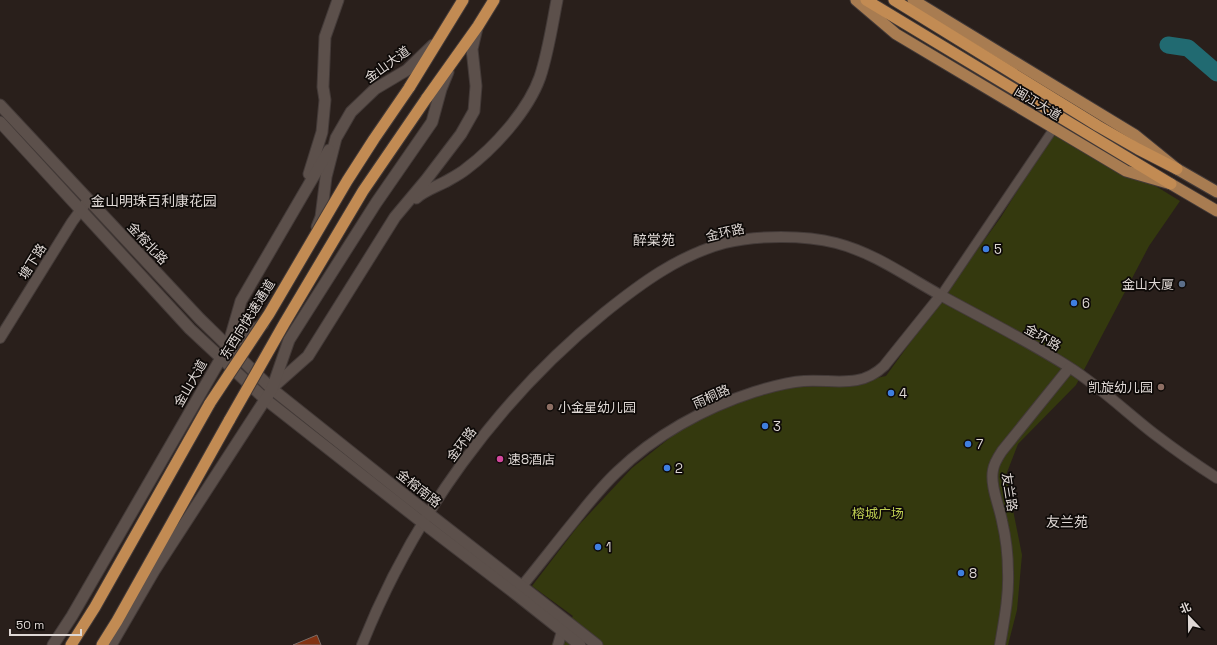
<svg xmlns="http://www.w3.org/2000/svg" width="1217" height="645" font-family="'Space Grotesk','Noto Sans SC',sans-serif">
  <rect width="100%" height="100%" fill="#291f1b"/>
  <!-- green -->
  <path fill="#34390e" d="M1058,126L1180,201L1149,246L1076,385L1018,444L1006,475L1022,555L1017,610L1008,645H551L573,616L532,586L578,526L632,468L681,429L728,405L779,388L843,385L886,376L1001,217Z"/>
  <g fill="none" stroke-linecap="round" stroke-linejoin="round">
    <!-- river -->
    <path stroke="#216a71" stroke-width="17" d="M1168,45L1188,48L1217,73"/>
  </g>
  <!-- building -->
  <path fill="#823212" stroke="#7a6d68" d="M317,635L321,645H293Z"/>
  <g fill="none" stroke-linecap="round" stroke-linejoin="round">
    <!-- minor casing -->
    <g stroke="#433a38" stroke-width="10">
      <path id="minor" d="M941,295L1054,128"/>
    </g>
    <!-- tertiary casing -->
    <g stroke="#433a38" stroke-width="12">
      <g id="tertiary">
        <path d="M0,338L72,222L88,200"/>
        <path d="M522,586C540,564 557,542 575,520C588,504 601,487 617,472C654,436 704,408 754,392C770,387 787,382 804,381C834,379 860,389 884,366L941,295"/>
        <path d="M362,645C413,517 497,400 604,313C640,284 679,255 725,243C757,235 805,235 836,243C875,253 907,277 942,296C984,319 1028,341 1069,367C1099,386 1125,411 1153,433C1174,449 1195,464 1217,478"/>
        <path d="M558,645L562,631"/>
        <path d="M1000,645C1004,621 1009,597 1008,572C1008,555 1006,538 1002,521C999,505 990,486 993,470C994,463 998,457 1002,451L1069,368"/>
      </g>
    </g>
    <!-- secondary casing -->
    <g stroke="#433a38" stroke-width="13">
      <g id="secondary">
        <path d="M0,105L200,319L272,389L401,492L597,645"/>
        <path d="M0,122L190,329L265,399L423,523L517,595L580,645"/>
        <path d="M309,174L322,132L325,100L323,87L325,37L338,0"/>
        <path d="M416,198C424,191 435,187 445,182C452,178 460,174 466,169C494,148 528,111 540,77C548,53 552,26 557,0"/>
        <path d="M317,227L321,217L326,177L336,138L351,112L375,89L407,70L433,45"/>
        <path d="M228,346L241,301L329,150"/>
        <path d="M272,388L308,356L395,217L426,180L461,134L474,111L476,86L472,49L477,28"/>
        <path d="M53,645L72,616L228,346L263,324"/>
        <path d="M111,645L154,571L272,389L289,340L376,203L432,122L441,89L448,72"/>
      </g>
    </g>
    <!-- primary casing -->
    <g stroke="#433a38" stroke-width="13">
      <g id="primary">
        <path d="M856,0L896,34L1126,171L1171,184L1217,211"/>
        <path d="M913,0L1135,135L1177,169L1217,192"/>
      </g>
    </g>
    <!-- trunk casing -->
    <g stroke="#433a38" stroke-width="13">
      <g id="trunk">
        <path d="M866,0L1171,184"/>
        <path d="M894,0L1098,126L1138,149L1177,169"/>
        <path d="M409,88L463,0"/>
        <path d="M426,99L478,26L494,0"/>
        <path d="M71,645L95,607L210,403"/>
        <path d="M102,645L117,621L230,419"/>
      </g>
    </g>
    <!-- minor -->
    <use href="#minor" stroke="#5c504b" stroke-width="8"/>
    <!-- tertiary -->
    <use href="#tertiary" stroke="#5c504b" stroke-width="10"/>
    <!-- secondary -->
    <use href="#secondary" stroke="#5c504b" stroke-width="11"/>
    <!-- primary -->
    <use href="#primary" stroke="#a87c51" stroke-width="11"/>
    <!-- trunk -->
    <use href="#trunk" stroke="#c28b53" stroke-width="11"/>
    <!-- trunk-bridge casing -->
    <g stroke="#433a38" stroke-width="13" stroke-linecap="butt">
      <g id="trunk-bridge">
        <path d="M210,403L269,314L347,181L374,139L409,88"/>
        <path d="M230,419L284,324L363,191L426,99"/>
      </g>
    </g>
    <!-- trunk-bridge -->
    <use href="#trunk-bridge" stroke="#c28b53" stroke-width="11"/>
  </g>
  <!-- markers -->
  <g fill="#3f7fe0" stroke="#0e0a08" stroke-width="1.5">
    <circle cx="986" cy="249" r="4"/>
    <circle cx="1074" cy="303" r="4"/>
    <circle cx="891" cy="393" r="4"/>
    <circle cx="765" cy="426" r="4"/>
    <circle cx="968" cy="444" r="4"/>
    <circle cx="667" cy="468" r="4"/>
    <circle cx="598" cy="547" r="4"/>
    <circle cx="961" cy="573" r="4"/>
  </g>
  <circle fill="#5c6f8a" stroke="#0e0a08" stroke-width="1.5" cx="1182" cy="284" r="4"/>
  <g fill="#8d6e63" stroke="#0e0a08" stroke-width="1.5">
    <circle cx="1161" cy="387" r="4"/>
    <circle cx="550" cy="407" r="4"/>
  </g>
  <circle fill="#d1479c" stroke="#0e0a08" stroke-width="1.5" cx="500" cy="459" r="4"/>
  <g text-anchor="middle" stroke-width="3.5" stroke-linejoin="round" paint-order="stroke">
    <!-- street labels -->
    <g font-size="13" fill="#dfd8d5" stroke="#0e0a08">
      <text transform="translate(387 64) rotate(-36)" y="5">金山大道</text>
      <text transform="translate(1038 103) rotate(31)" y="5">闽江大道</text>
      <text transform="translate(725 232) rotate(-13)" y="5">金环路</text>
      <text transform="translate(148 243) rotate(47)" y="5">金榕北路</text>
      <text transform="translate(32 261) rotate(-58)" y="5">塘下路</text>
      <text transform="translate(247 319) rotate(-58)" y="5">东西向快速通道</text>
      <text transform="translate(1043 337) rotate(30)" y="5">金环路</text>
      <text transform="translate(190 383) rotate(-60)" y="5">金山大道</text>
      <text transform="translate(711 396) rotate(-24)" y="5">雨桐路</text>
      <text transform="translate(461 444) rotate(-53)" y="5">金环路</text>
      <text transform="translate(419 488) rotate(38)" y="5">金榕南路</text>
      <text transform="translate(1010 492) rotate(81)" y="5">友兰路</text>
    </g>
    <!-- poi labels -->
    <g font-size="13" fill="#dfd8d5" stroke="#0e0a08" text-anchor="start">
      <text x="994" y="254">5</text>
      <text x="1174" y="289" text-anchor="end">金山大厦</text>
      <text x="1082" y="308">6</text>
      <text x="1153" y="392" text-anchor="end">凯旋幼儿园</text>
      <text x="899" y="398">4</text>
      <text x="558" y="412">小金星幼儿园</text>
      <text x="773" y="431">3</text>
      <text x="976" y="449">7</text>
      <text x="508" y="464">速8酒店</text>
      <text x="675" y="473">2</text>
      <text x="606" y="552">1</text>
      <text x="969" y="578">8</text>
    </g>
    <!-- park labels -->
    <g font-size="13" fill="#bccb50" stroke="#0e0a08">
      <text x="878" y="518">榕城广场</text>
    </g>
    <!-- neighbourhood labels -->
    <g font-size="14" fill="#dfd8d5" stroke="#0e0a08">
      <text x="154" y="206">金山明珠百利康花园</text>
      <text x="654" y="245">醉棠苑</text>
      <text x="1067" y="527">友兰苑</text>
    </g>
  </g>
  <!-- north arrow -->
  <g transform="translate(1189 617) rotate(338)" stroke="#0e0a08" stroke-width="3" paint-order="stroke">
  <path d="M0-3L7 15L0 10L-7 15Z" fill="#dfd8d5"/>
  <text y="-6" font-size="11" font-weight="bold" text-anchor="middle" fill="#dfd8d5">北</text>
  </g>
  <!-- scale -->
  <path d="M10 629v6h71v-6" fill="none" stroke="#dfd8d5" stroke-width="2"/>
  <text x="16" y="629" font-size="12" fill="#dfd8d5" stroke="#0e0a08" stroke-width="3" paint-order="stroke">50 m</text>
</svg>
